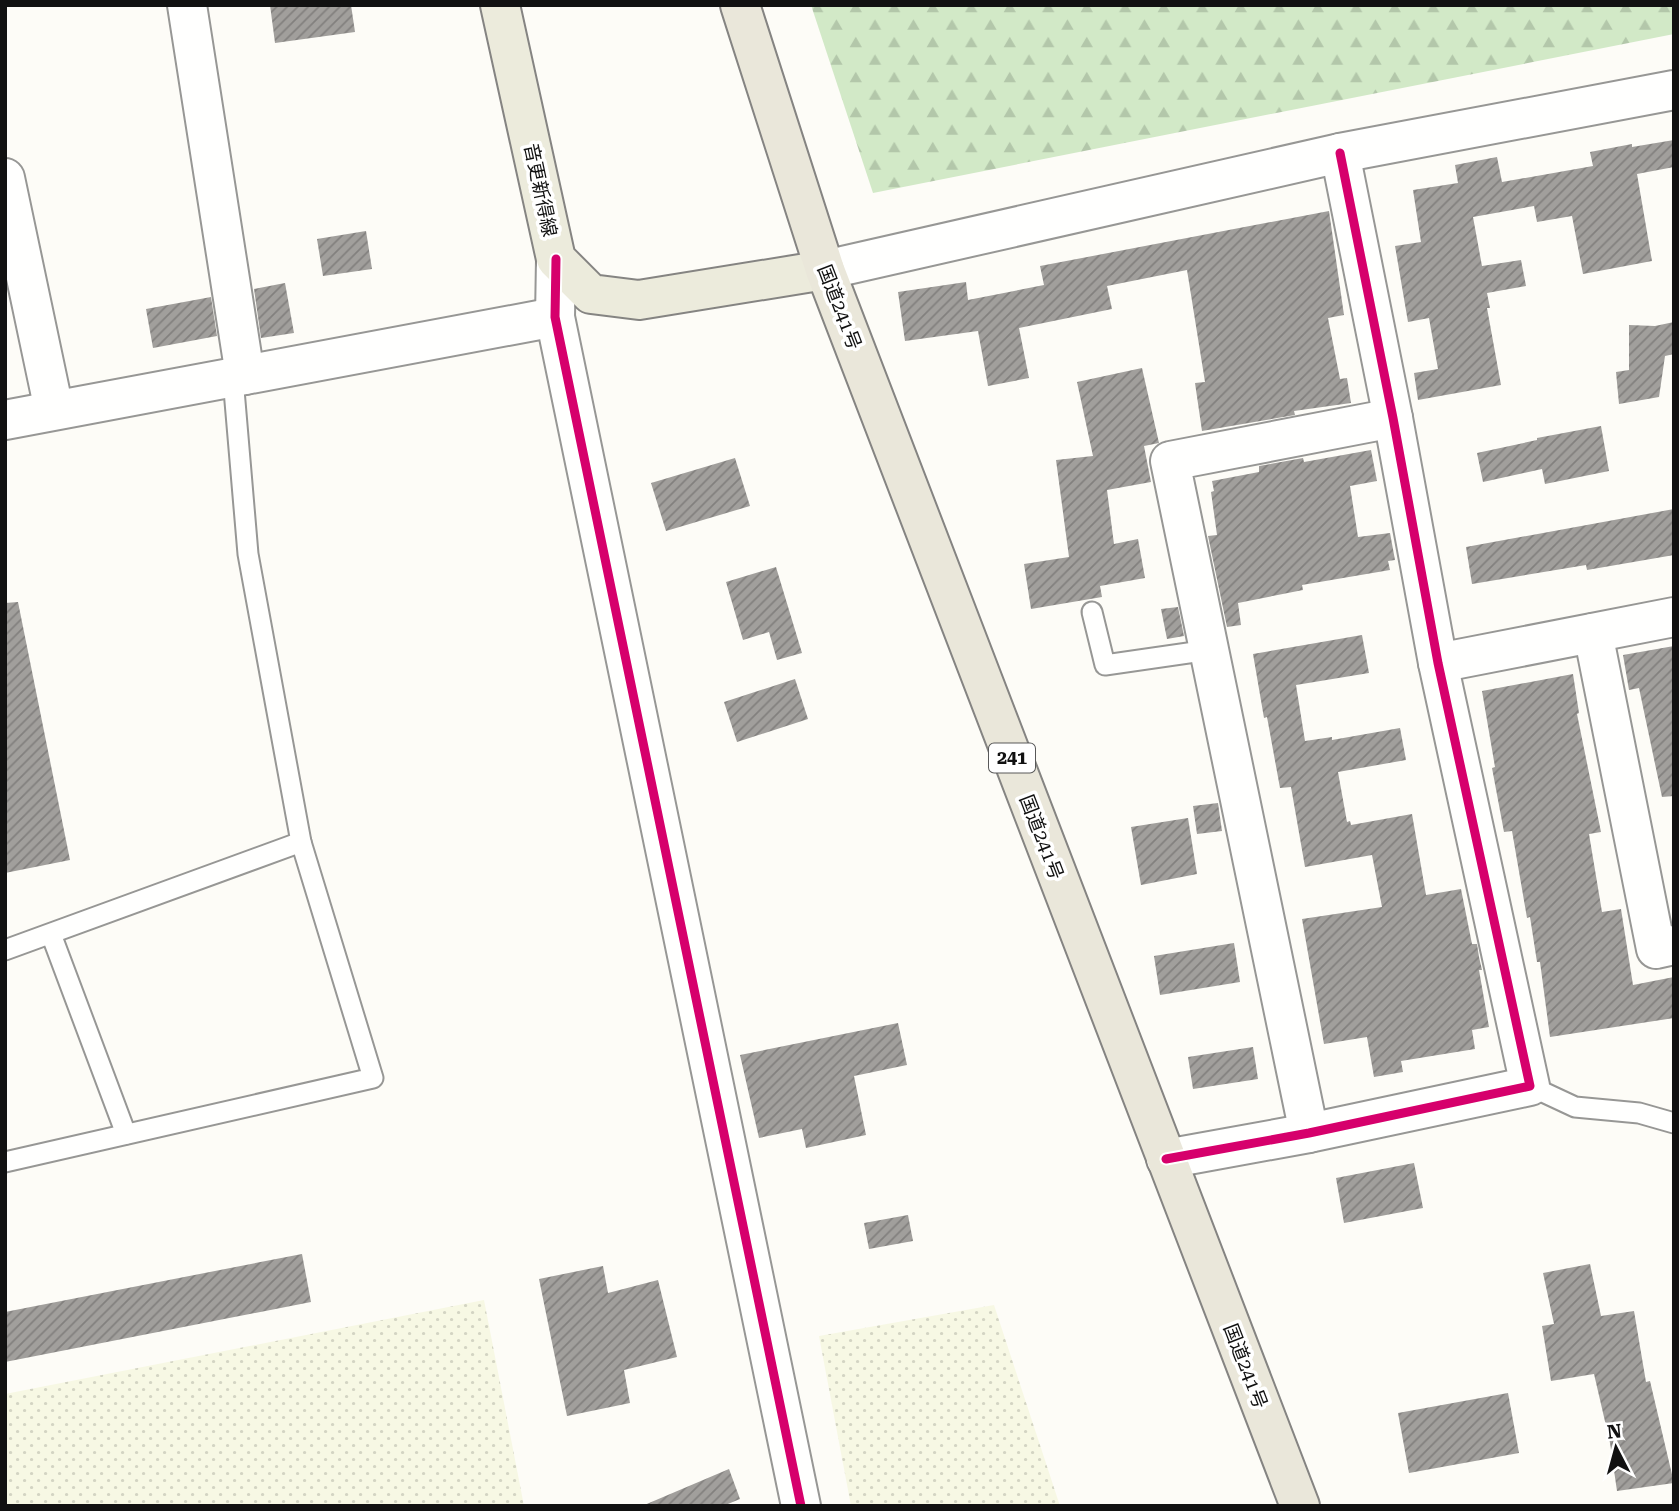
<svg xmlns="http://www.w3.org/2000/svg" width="1679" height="1511" font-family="'Roboto Serif','Noto Sans JP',serif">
  <defs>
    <pattern id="farmland-dots" width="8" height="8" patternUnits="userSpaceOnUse" patternTransform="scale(1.75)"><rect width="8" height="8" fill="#f7f8e4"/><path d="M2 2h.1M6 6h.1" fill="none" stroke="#d3d4c3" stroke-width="1.8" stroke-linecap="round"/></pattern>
    <pattern id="forest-firs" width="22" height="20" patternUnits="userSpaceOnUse" patternTransform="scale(1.75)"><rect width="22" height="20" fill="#d2e9c7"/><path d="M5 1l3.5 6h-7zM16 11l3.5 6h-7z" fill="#b3c7aa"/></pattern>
    <pattern id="building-hatch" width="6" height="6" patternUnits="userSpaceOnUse" patternTransform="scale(1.75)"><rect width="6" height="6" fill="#a19f9c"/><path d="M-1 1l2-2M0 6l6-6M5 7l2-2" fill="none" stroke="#82807e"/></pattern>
  </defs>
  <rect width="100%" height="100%" fill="#fdfcf7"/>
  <!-- farmland -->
  <g fill="url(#farmland-dots)">
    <path d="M484,1300L524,1506H5V1394Z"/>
    <path d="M994,1305L1060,1506H851L819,1336Z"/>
  </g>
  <!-- forest -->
  <path fill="url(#forest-firs)" d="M811,5H1674V34L873,193Z"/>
  <!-- building -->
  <g fill="url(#building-hatch)">
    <path d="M270,5H351L355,32L275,43Z"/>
    <path d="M1674,140V167L1637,174L1652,261L1583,274L1572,216L1537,222L1534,206L1473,217L1482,266L1521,260L1526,286L1487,293L1490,308H1487L1501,385L1418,400L1414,373L1438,369L1429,318L1408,322L1395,246L1421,242L1413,190L1458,183L1455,165L1497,157L1502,182L1593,166L1590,152L1632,144V147Z"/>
    <path d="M1329,211L1344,315L1328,318L1340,379L1347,378L1351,403L1294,411L1295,415L1202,431L1195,383L1205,382L1187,270L1107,286L1112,309L1019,328L1029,378L988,386L978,331L905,341L898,292L966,282L968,300L1044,285L1040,266Z"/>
    <path d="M366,231L372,269L323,276L317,239Z"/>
    <path d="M285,283L294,333L261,338L254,289Z"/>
    <path d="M211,297L217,336L153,348L146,309Z"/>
    <path d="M1674,322V354L1665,356L1659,397L1619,404L1616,372L1629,370V325L1655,326Z"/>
    <path d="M1142,368L1159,443L1144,446L1151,482L1107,490L1114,544L1138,539L1145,578L1100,586L1102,597L1031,609L1024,564L1069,557L1056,460L1093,456L1077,382Z"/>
    <path d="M1601,426L1609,471L1545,484L1542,469L1483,482L1477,453L1537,440V438Z"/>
    <path d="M1371,450L1377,481L1350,486L1358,537L1390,533L1395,560L1388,561L1390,570L1302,585L1303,590L1238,603L1241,625L1227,627L1208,536L1217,535L1211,492L1214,491L1212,481L1259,472V466L1303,458L1304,462Z"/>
    <path d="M735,458L750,506L666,531L651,483Z"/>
    <path d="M1674,509V555L1587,570L1586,565L1472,584L1466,547Z"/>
    <path d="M776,567L802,653L777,660L769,632L743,640L726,582Z"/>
    <path d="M18,602L70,860L5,873V603Z"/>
    <path d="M1178,607L1184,636L1167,639L1161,609Z"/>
    <path d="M1362,635L1369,673L1296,685L1305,741L1332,737V740L1400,728L1406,760L1338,772L1347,822L1350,821L1351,825L1412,814L1426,895L1461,889L1472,944H1477L1479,957L1482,970H1479L1489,1027L1472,1030L1475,1049L1401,1061L1403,1072L1374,1077L1367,1037L1324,1044L1302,919L1382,907L1372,855L1305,867L1291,787L1280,788L1267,717L1264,718L1253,654Z"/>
    <path d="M1674,646V796L1662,797L1639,688L1629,690L1623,655Z"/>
    <path d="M1573,674L1579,713L1577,714L1601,832L1589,834L1602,912L1621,909L1633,985L1674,977V1018L1550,1037L1540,962H1537L1530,917L1527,918L1512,831L1504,832L1492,768L1495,767L1482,691Z"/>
    <path d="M795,679L808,719L737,742L724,702Z"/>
    <path d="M1218,803L1222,831L1197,834L1193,806Z"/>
    <path d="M1188,818L1197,874L1141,885L1131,827Z"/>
    <path d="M1234,943L1240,982L1160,995L1154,956Z"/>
    <path d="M898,1023L907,1065L854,1076L866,1135L806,1148L802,1129L759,1138L740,1055Z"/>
    <path d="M1253,1047L1258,1079L1193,1089L1188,1057Z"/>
    <path d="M1414,1163L1423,1208L1344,1223L1336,1178Z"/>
    <path d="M908,1215L913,1241L869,1249L864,1223Z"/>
    <path d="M302,1254L311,1302L5,1362V1312Z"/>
    <path d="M1590,1264L1601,1316L1634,1311L1646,1382L1650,1381L1674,1483L1617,1491L1610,1443L1594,1374L1551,1381L1542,1326L1554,1324L1543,1273Z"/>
    <path d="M603,1266L608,1293L658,1280L677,1357L624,1370L630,1403L567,1416L539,1279Z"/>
    <path d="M1508,1393L1519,1453L1409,1473L1398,1413Z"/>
    <path d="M729,1469L740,1499L723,1506H642Z"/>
  </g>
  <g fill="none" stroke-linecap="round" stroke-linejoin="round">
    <!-- service casing -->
    <g stroke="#979795" stroke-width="23">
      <g id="service">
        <path d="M1092,612L1105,665L1209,650"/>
        <path d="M51,934L126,1134"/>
        <path d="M5,950L301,842"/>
        <path d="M1530,1086L1575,1107L1639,1113L1674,1123"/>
        <path d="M5,1162L373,1078L301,842L248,554L233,378"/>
      </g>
    </g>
    <!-- minor casing -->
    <g stroke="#979795" stroke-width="42">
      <g id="minor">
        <path d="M187,5L245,375"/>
        <path d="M5,178L54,410"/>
        <path d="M556,259L555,317L801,1506"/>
        <path d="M825,270L1340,153L1674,90"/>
        <path d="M5,420L555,317"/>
        <path d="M1593,633L1656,949L1674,945"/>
        <path d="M1438,663L1674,617"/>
        <path d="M1309,1133L1170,461L1393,418"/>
        <path d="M1166,1159L1309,1133L1530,1086L1438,663L1393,418L1340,153"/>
      </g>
    </g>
    <!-- primary casing -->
    <g stroke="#858482" stroke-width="42">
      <path id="primary" d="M500,5L556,259L591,294L639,300L825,270"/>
    </g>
    <!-- trunk casing -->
    <g stroke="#858482" stroke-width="42">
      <path id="trunk" d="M740,5L825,270L1300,1506"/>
    </g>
    <!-- service -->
    <use href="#service" stroke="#fffffe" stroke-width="19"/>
    <!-- minor -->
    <use href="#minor" stroke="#fffffe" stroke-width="38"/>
    <!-- primary -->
    <use href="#primary" stroke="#ecebdc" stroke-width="38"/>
    <!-- trunk -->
    <use href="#trunk" stroke="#eae7da" stroke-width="38"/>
    <!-- cycleway casing -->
    <g stroke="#fff" stroke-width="13">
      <g id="cycleway">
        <path d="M556,259L555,317L801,1506"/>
        <path d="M1166,1159L1309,1133L1530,1086L1438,663L1393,418L1340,153"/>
      </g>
    </g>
    <!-- cycleway -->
    <use href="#cycleway" stroke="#d6006c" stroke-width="9"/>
  </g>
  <g text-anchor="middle" stroke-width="7" stroke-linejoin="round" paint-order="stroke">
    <!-- shield labels -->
    <rect fill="#fff" stroke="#585858" stroke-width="2" x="989" y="743.5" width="46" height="29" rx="5"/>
    <g font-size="18" font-weight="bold" fill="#111">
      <text x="1012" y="764">241</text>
    </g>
    <!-- street labels -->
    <g font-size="19" fill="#111" stroke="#fff">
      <text transform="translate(541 190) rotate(78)" y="7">音更新得線</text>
      <text transform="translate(840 307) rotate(69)" y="7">国道241号</text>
      <text transform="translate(1042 837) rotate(69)" y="7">国道241号</text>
      <text transform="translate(1246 1366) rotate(69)" y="7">国道241号</text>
    </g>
  </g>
  <!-- border -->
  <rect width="1679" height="1511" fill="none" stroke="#111111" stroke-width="14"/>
  <!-- north arrow -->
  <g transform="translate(1616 1448) rotate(354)" stroke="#ffffff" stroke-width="5" paint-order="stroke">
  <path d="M0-5L12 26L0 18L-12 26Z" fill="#111111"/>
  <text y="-10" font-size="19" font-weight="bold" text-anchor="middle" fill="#111111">N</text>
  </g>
</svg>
